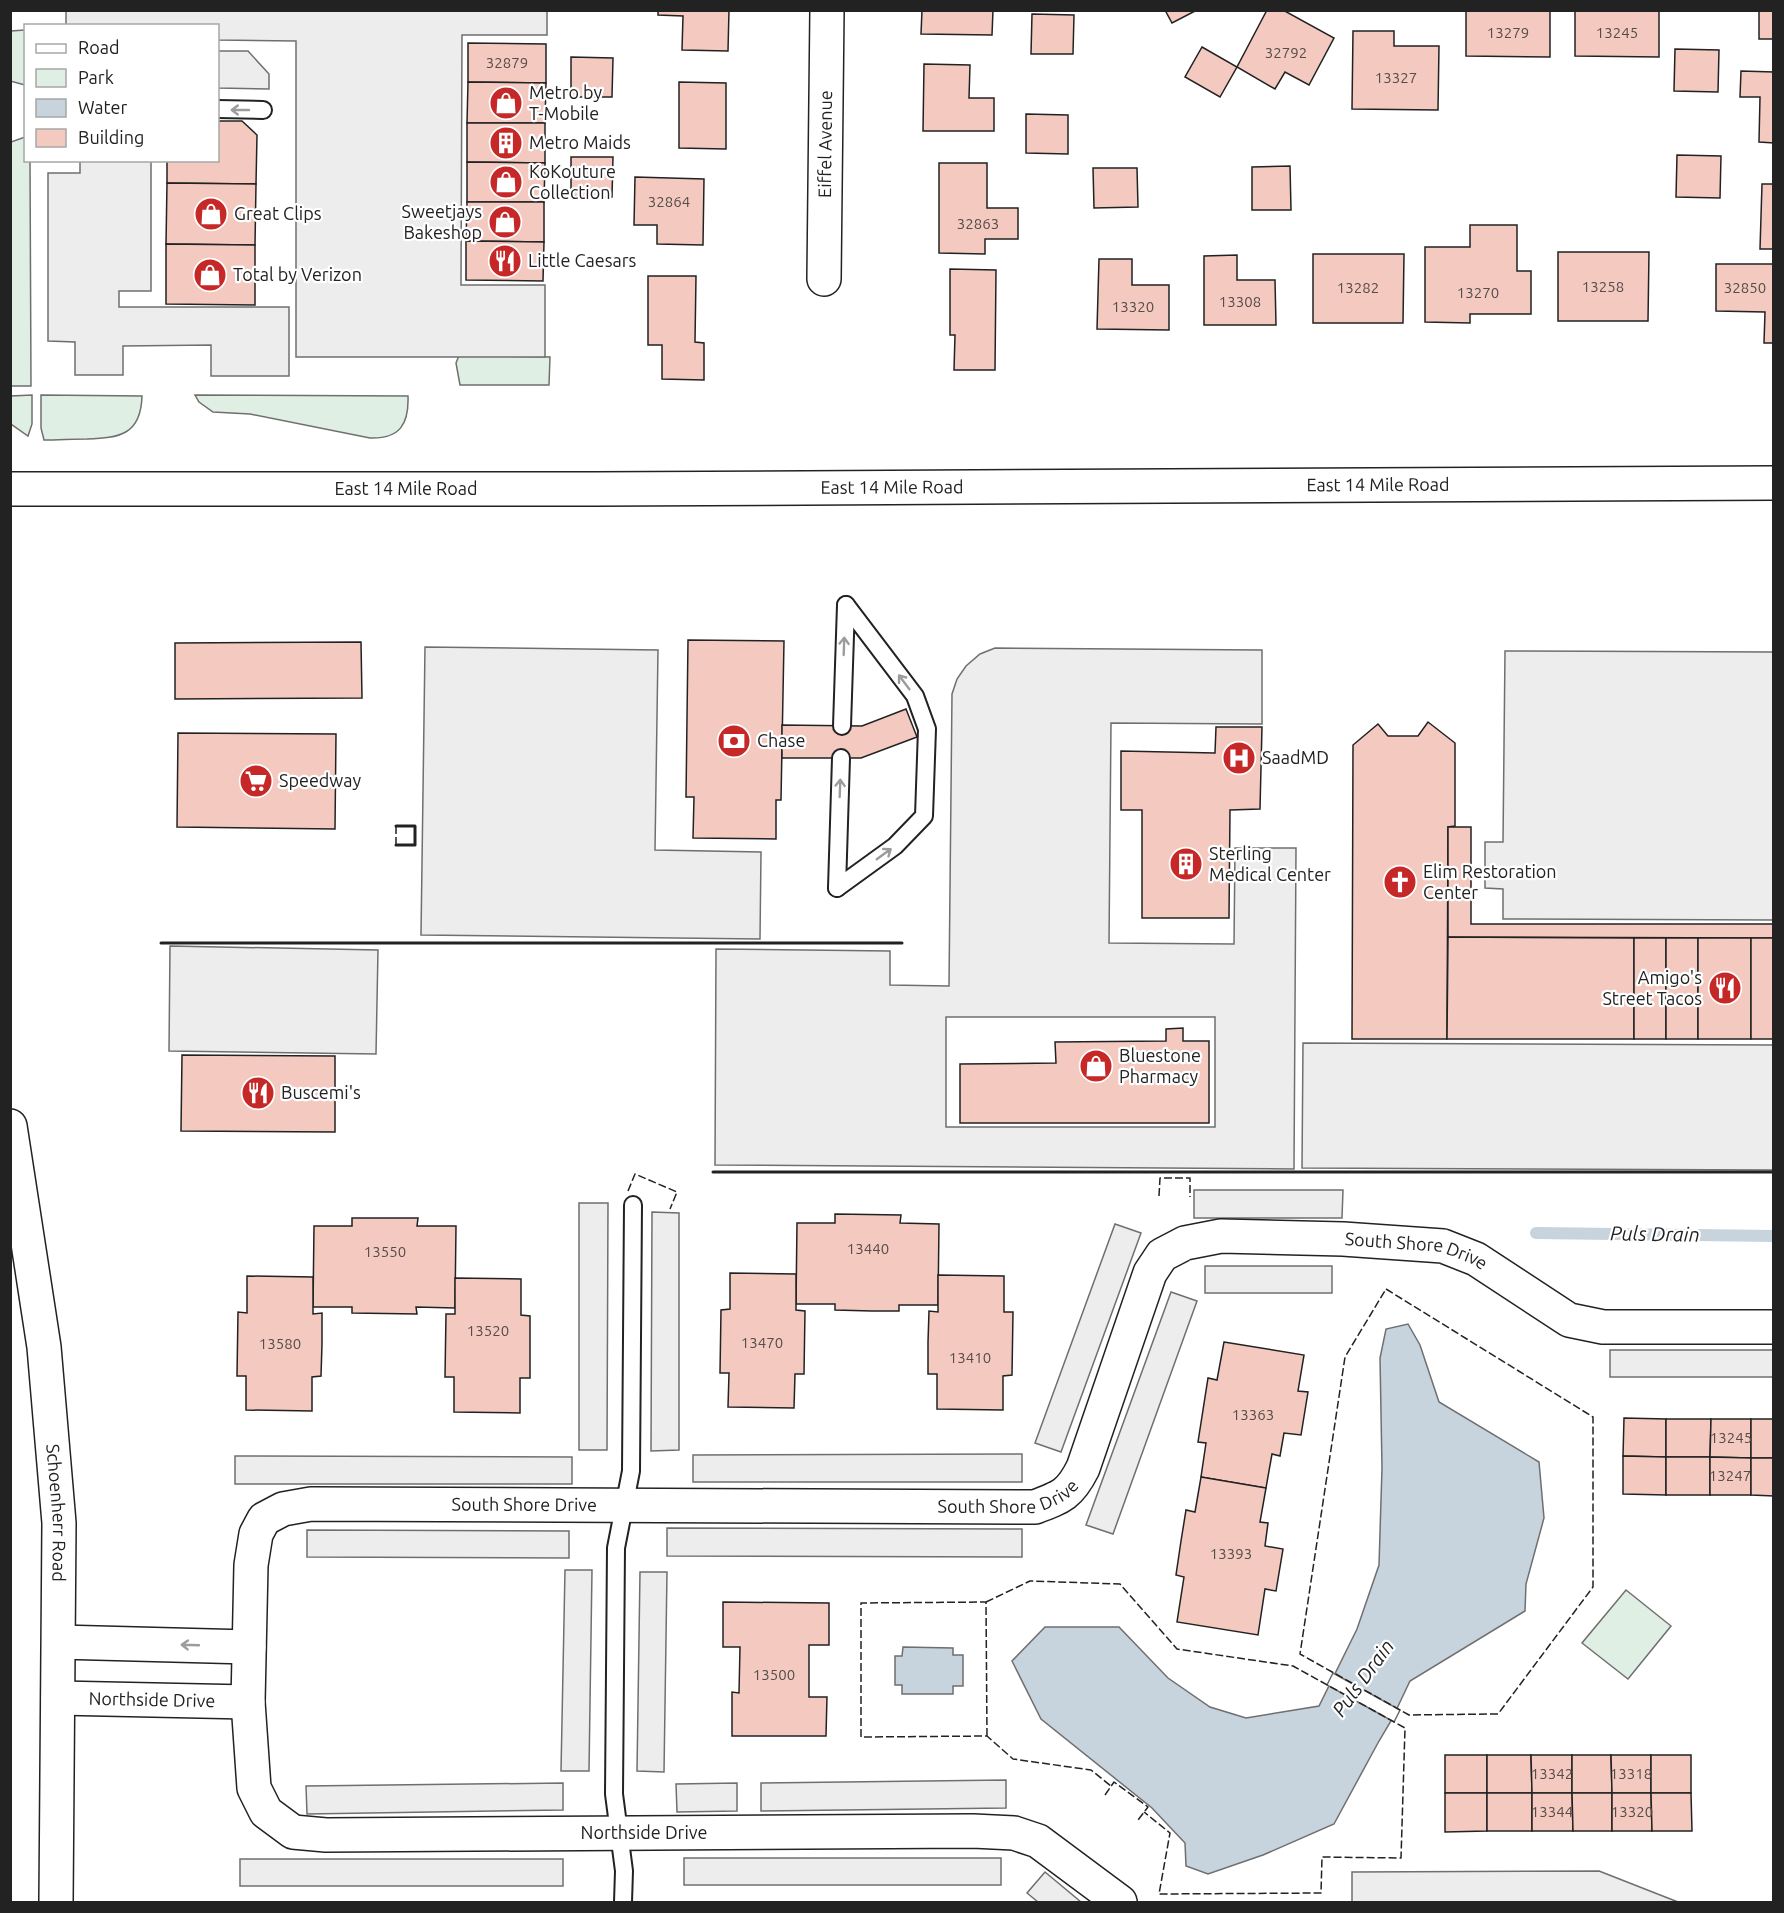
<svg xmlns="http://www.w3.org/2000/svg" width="1784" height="1913" font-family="Ubuntu,sans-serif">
  <rect width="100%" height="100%" fill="#fff"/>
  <!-- green -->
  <g fill="#e0efe3" stroke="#6f6f6f" stroke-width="1.5">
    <path d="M25,30H26L25,85L10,81L11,31Z"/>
    <path d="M25,137L26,160L30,161L31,386H11V142Z"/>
    <path d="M460,353L488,356L550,357L549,385H460L456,363Z"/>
    <path d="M32,395V424L28,436L11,424V396Z"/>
    <path d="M41,395L142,396C141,435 119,438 87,439C73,439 58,440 44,440L41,428Z"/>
    <path d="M195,395L408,396C409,424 400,439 370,438L250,414L213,412L199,402Z"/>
    <path d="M1626,1590L1671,1626L1628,1679L1582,1643Z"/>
  </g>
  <!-- parking -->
  <g fill="#ededed" stroke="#6f6f6f" stroke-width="1.5" fill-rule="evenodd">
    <path d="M66,11H547V35H462L461,285H545V357H296V41L218,40V26L66,25Z"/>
    <path d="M218,51H248L269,74V89L218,88Z"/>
    <path d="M80,161H151V291H119V307H289V376H211V345L123,346V375H75V342L48,341V173H80Z"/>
    <path d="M425,647L658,650L655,850L761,852L760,939L421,935Z"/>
    <path d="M995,648L1262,650V724L1111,723L1109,943L1234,944L1235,848H1296L1294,1169L715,1165L716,949L890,951V985L949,986L952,694L957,679L966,666L980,654ZM946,1017H1215V1127H946Z"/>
    <path d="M1505,651L1773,652V920L1503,919V889L1485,888V842H1503Z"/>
    <path d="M170,946L378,950L376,1054L169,1051Z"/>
    <path d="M1303,1043L1773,1045V1170L1302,1168Z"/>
    <path d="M1194,1190H1343L1342,1218H1194Z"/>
    <path d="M579,1203H608L607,1450H579Z"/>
    <path d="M652,1212L679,1213V1450L651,1451Z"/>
    <path d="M1115,1224L1141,1233L1061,1452L1035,1443Z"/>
    <rect x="1205" y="1266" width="127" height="27"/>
    <path d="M1171,1292L1197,1301L1113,1534L1086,1525Z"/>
    <rect x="1610" y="1350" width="163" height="27"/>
    <path d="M1022,1454V1482H693V1455Z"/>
    <path d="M235,1456L572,1457V1484H235Z"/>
    <path d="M667,1528L1022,1529V1557L667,1556Z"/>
    <path d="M307,1530L569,1531V1558L307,1557Z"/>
    <path d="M565,1570H592L589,1771H561Z"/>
    <path d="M640,1572H667L664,1772L637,1771Z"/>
    <path d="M1006,1780V1808L761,1811V1783Z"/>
    <path d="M563,1783V1810L307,1814L306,1786Z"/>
    <path d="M737,1783V1811L677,1812L676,1784Z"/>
    <rect x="684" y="1858" width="317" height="27"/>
    <rect x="240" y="1859" width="323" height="27"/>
    <path d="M1599,1871L1678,1902H1352V1872Z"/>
    <path d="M1045,1872L1081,1902H1038L1027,1893Z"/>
  </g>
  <!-- water -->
  <g fill="#c7d3dd" stroke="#6f6f6f" stroke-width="1.5">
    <path d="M1408,1324L1420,1345L1439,1402L1539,1462L1544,1518L1526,1584L1525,1611L1410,1681L1391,1721L1379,1741L1334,1824L1263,1855L1208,1874L1186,1866L1185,1843L1152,1808L1041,1719L1012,1661L1045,1627H1119L1168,1678L1210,1707L1246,1718L1319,1706L1357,1629L1379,1565L1382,1468L1380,1358L1386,1329Z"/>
    <path d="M903,1647L953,1648V1655H963V1686H953V1694H902V1685H895V1656H902Z"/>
  </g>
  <!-- pier -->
  <path fill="#fff" stroke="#6f6f6f" stroke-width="1.5" d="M1333,1673L1400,1710L1394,1722L1327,1685Z"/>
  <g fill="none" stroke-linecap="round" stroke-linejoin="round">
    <!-- stream -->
    <path stroke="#c7d3dd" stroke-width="12" d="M1536,1233L1774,1236"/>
  </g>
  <!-- building -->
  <g fill="#f3c9c0" stroke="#222" stroke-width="1.5">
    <path d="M658,10H729L728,51L682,50L683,16L658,15Z"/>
    <path d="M922,10H993L992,35L921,34Z"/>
    <path d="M1165,10H1197L1172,23Z"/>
    <path d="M1267,10H1283L1334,38L1309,85L1285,72L1275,89L1237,67Z"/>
    <path d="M1466,10H1550V57L1466,56Z"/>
    <path d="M1575,10H1659V57L1575,56Z"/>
    <rect x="1759" y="10" width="15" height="29"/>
    <path d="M1032,14L1074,15L1073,54H1031Z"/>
    <path d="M1353,31H1394V46H1439L1438,110L1352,109Z"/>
    <path d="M468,43L546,44V83L468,82Z"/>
    <path d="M1202,47L1237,67L1220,97L1185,77Z"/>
    <path d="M1675,49L1719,50L1718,92L1674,91Z"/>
    <path d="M571,57L613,58L612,97H571Z"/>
    <path d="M924,64L970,65L969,98H994V131H923Z"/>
    <path d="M1741,71L1774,72V143L1759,142L1760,97H1740Z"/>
    <path d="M468,82L546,83L545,123H467Z"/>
    <path d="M679,82L726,83V149L679,148Z"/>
    <path d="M1026,114L1068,115V154L1026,153Z"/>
    <path d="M218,121H242L257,135L256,184L167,183V160H218Z"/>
    <path d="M467,123H545V163L467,162Z"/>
    <path d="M1677,155L1721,156L1720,198L1676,197Z"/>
    <path d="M571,157H613L612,197L571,196Z"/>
    <path d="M467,162L545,163L544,202H467Z"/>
    <path d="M939,163H987V208H1018V239H985V254L939,253Z"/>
    <path d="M1290,166L1291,210H1252V167Z"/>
    <path d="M1093,168H1137L1138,207L1094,208Z"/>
    <path d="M635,177L704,179L703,245L657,244V225H634Z"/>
    <path d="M167,183L256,184L255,245L166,244Z"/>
    <path d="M1762,184H1774V249H1760Z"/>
    <path d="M467,202H544V242L466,241Z"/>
    <path d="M1470,225H1517V271H1531V314H1470V323L1425,322V247H1470Z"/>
    <path d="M466,241L544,242L543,281L466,280Z"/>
    <path d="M166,244L255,245V305L166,304Z"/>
    <path d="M1558,252H1649L1648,321H1558Z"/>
    <path d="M1313,254H1404L1403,323H1313Z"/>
    <path d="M1237,255V280H1275L1276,325H1204V256Z"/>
    <path d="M1099,259H1132V285H1169V330L1097,329Z"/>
    <path d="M1716,264H1774V343H1764L1765,312L1716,311Z"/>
    <path d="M950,269L996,270L995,370H954L955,335H950Z"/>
    <path d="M648,276H696L695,342L704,343V380L662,379V345H648Z"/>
    <path d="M688,640L784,641L781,800H776V839L693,838L694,797H686Z"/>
    <path d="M361,642L362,698L175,699V643Z"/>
    <path d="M906,709L917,737L861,758H782V725L862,726Z"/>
    <path d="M1428,722L1455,743V826L1448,827L1447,1039H1352L1353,745L1378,724L1388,736H1418Z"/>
    <path d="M1216,727H1262L1260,809L1230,810L1229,918H1142V810H1121V751L1215,753Z"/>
    <path d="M178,733L336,734L335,829L177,827Z"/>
    <path d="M1448,827H1471V924H1774V938L1448,937Z"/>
    <path d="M1448,937L1634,938V1039H1447Z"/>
    <rect x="1634" y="938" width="32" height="101"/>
    <rect x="1666" y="938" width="32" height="101"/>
    <rect x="1698" y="938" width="53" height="101"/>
    <rect x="1751" y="938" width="23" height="101"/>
    <path d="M1183,1028V1041H1209V1123H960V1064L1056,1063L1055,1042L1166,1041V1029Z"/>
    <path d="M182,1055L335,1056V1132L181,1131Z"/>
    <path d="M835,1214L901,1215L900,1223L939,1224L938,1305H899V1311H872L835,1310V1304H796L797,1223H835Z"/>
    <path d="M352,1218H418L417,1226H456L455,1308L416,1307L417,1314L352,1313V1307H313L314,1226H352Z"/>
    <path d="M730,1273L796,1274V1310L805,1311L804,1374H795L794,1408L728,1407L729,1373H720L721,1310L730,1309Z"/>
    <path d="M938,1275L1004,1276V1312H1013L1012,1375L1003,1376V1410L937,1409V1374H928V1342L929,1311L938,1312Z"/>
    <path d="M247,1276L313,1277V1314L322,1313V1344L321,1376L312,1377V1411L246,1410V1376H237L238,1312L247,1313Z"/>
    <path d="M455,1278L521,1279V1315L530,1316V1378H520V1413L454,1412V1377H445L446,1314H455Z"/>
    <path d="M1224,1342L1304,1355L1298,1391L1308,1392L1301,1435L1284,1433L1280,1456L1272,1454L1266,1488L1201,1477L1206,1443L1198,1442L1208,1378L1217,1380Z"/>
    <path d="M1624,1418L1666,1419V1457L1623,1456Z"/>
    <path d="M1666,1419H1711L1710,1457H1666Z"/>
    <path d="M1711,1419H1751V1458L1710,1457Z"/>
    <rect x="1751" y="1419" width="23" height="39"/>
    <path d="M1623,1456L1666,1457V1495L1623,1494Z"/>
    <rect x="1666" y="1457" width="44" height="38"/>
    <path d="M1710,1457L1751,1458V1495H1710Z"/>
    <path d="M1751,1458H1774V1496L1751,1495Z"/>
    <path d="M1201,1477L1266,1488L1260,1522L1268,1523L1265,1546L1283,1549L1276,1591L1265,1589L1258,1635L1177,1622L1184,1577L1176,1575L1181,1541L1186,1510L1195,1512Z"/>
    <path d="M723,1602L829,1603V1645H809V1697H827L826,1736H732V1692L739,1693L740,1647H723Z"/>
    <rect x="1445" y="1755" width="42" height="38"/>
    <path d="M1487,1755H1531L1532,1793H1487Z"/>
    <path d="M1531,1755H1572V1793H1532Z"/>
    <path d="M1572,1755H1611L1612,1793H1572Z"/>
    <path d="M1611,1755H1651V1793H1612Z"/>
    <rect x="1651" y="1755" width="40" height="38"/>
    <path d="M1445,1793H1487V1831L1445,1832Z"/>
    <rect x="1487" y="1793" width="45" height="38"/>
    <path d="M1532,1793H1572L1573,1831H1532Z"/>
    <path d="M1572,1793H1612V1831H1573Z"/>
    <path d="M1612,1793H1651L1652,1831H1612Z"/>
    <path d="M1651,1793H1691L1692,1831H1652Z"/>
  </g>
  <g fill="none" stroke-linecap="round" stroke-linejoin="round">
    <!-- lane casing -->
    <g stroke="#222" stroke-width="20">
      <g id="lane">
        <path d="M218,109L263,110"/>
        <path d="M842,726L846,605"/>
        <path d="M837,888L895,846L924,816L927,729L915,696L846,605"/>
        <path d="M837,888L841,758"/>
        <path d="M623,1902L624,1871L614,1794L616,1548L631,1471L633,1205"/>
      </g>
    </g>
    <!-- street casing -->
    <g stroke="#222" stroke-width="36">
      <g id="street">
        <path id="s1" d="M824,279L827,10"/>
        <path d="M59,1642L249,1647"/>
        <path id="s2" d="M58,1698L248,1702"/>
        <path id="s3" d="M1120,1902L1038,1841L1014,1833L973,1831L326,1835L293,1832L266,1812L254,1788L248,1702L251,1565L256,1534L264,1519L283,1509L311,1504L1035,1507C1062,1497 1070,1494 1083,1468L1150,1273L1162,1255L1185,1243L1221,1236L1343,1239L1443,1246L1476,1259L1569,1320L1603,1327H1774"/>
      </g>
    </g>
    <!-- secondary casing -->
    <g stroke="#222" stroke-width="36">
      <g id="secondary">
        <path id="s4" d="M10,489H595L1774,483"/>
        <path id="s5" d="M10,1126L44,1347L59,1523L56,1902"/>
      </g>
    </g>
    <!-- lane -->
    <use href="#lane" stroke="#fff" stroke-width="16"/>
    <!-- street -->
    <use href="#street" stroke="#fff" stroke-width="33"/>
    <!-- secondary -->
    <use href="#secondary" stroke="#fff" stroke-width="33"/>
    <!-- fence -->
    <g stroke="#222" stroke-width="1.5" stroke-dasharray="8 3" stroke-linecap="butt">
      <path d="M396,845V826"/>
      <path d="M628,1191L635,1174L677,1192L670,1209"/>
      <path d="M1159,1196L1160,1178H1190V1197"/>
      <path d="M1386,1289L1593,1417V1587L1498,1714L1409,1715L1300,1654L1345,1357Z"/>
      <path d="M986,1602L1030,1581L1120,1584L1177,1649L1293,1666L1405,1728L1401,1858L1322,1857L1321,1893L1159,1894L1170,1833L1144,1812"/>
      <path d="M987,1736L986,1602L861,1603V1737L987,1736L1013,1759L1091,1770L1111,1786"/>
      <path d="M1105,1795L1114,1782L1148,1807L1138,1820"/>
    </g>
    <!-- wall -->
    <g stroke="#222" stroke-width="3">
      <path d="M396,845H415V826H396"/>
      <path d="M161,943H902"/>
      <path d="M713,1172H1774"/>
    </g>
  </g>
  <!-- one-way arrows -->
  <defs><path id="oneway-shaft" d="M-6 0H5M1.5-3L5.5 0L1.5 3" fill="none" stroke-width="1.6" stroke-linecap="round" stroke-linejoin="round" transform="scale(1.5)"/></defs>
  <g stroke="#9c9c9c">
    <use href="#oneway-shaft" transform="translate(240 110) rotate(-180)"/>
    <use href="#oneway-shaft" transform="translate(844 646) rotate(-88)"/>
    <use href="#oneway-shaft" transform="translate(904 682) rotate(-127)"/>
    <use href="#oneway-shaft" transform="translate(840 788) rotate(-88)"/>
    <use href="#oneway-shaft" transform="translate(884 854) rotate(-36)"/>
    <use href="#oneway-shaft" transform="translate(190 1645) rotate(-178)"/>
  </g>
  <!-- icons -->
  <defs>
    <g id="shop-disc" transform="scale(1.725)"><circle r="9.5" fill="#c62828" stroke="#fff"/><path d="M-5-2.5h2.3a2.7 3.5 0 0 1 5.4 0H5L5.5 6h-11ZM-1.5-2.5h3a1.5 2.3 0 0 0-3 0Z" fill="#fff"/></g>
    <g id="building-disc" transform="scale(1.725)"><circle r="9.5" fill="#c62828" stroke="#fff"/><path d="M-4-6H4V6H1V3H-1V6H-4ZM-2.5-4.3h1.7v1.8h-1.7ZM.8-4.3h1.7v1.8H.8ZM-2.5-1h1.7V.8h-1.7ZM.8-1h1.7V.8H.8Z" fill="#fff"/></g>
    <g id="restaurant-disc" transform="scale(1.725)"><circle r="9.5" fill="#c62828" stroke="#fff"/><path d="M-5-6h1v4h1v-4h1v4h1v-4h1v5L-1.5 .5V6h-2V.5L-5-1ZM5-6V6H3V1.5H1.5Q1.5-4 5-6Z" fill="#fff"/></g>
    <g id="bank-disc" transform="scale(1.725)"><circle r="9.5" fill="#c62828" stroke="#fff"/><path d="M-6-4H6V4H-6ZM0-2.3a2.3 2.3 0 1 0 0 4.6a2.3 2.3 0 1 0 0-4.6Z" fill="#fff"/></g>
    <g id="hospital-disc" transform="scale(1.725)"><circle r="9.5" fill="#c62828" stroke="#fff"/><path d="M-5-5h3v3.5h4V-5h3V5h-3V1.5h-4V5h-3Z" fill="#fff"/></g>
    <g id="supermarket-disc" transform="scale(1.725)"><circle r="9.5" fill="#c62828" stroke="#fff"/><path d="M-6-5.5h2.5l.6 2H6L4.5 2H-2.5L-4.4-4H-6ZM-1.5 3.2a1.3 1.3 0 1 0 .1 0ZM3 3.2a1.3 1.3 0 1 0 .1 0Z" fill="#fff"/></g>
    <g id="church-disc" transform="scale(1.725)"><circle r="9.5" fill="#c62828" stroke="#fff"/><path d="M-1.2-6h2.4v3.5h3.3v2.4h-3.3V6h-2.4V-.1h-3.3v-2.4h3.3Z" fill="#fff"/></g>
  </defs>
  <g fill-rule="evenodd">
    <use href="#shop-disc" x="506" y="103"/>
    <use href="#building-disc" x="506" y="143"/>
    <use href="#shop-disc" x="506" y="182"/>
    <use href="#shop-disc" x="211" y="214"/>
    <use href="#shop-disc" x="505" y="222"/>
    <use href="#restaurant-disc" x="505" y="261"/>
    <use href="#shop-disc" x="210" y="275"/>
    <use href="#bank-disc" x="734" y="741"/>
    <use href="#hospital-disc" x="1239" y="758"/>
    <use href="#supermarket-disc" x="256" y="781"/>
    <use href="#building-disc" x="1186" y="864"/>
    <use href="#church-disc" x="1400" y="882"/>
    <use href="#restaurant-disc" x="1725" y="988"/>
    <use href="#shop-disc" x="1096" y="1066"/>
    <use href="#restaurant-disc" x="258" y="1093"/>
  </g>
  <g text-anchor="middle" stroke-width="4.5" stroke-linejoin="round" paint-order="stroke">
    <!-- number labels -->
    <g font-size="15" fill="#564c4a">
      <text x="1508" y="38">13279</text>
      <text x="1617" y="38">13245</text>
      <text x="1286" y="58">32792</text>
      <text x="507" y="68">32879</text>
      <text x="1396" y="83">13327</text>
      <text x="669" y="207">32864</text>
      <text x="978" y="229">32863</text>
      <text x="1603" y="292">13258</text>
      <text x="1358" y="293">13282</text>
      <text x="1745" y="293">32850</text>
      <text x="1478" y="298">13270</text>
      <text x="1240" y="307">13308</text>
      <text x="1133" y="312">13320</text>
      <text x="868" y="1254">13440</text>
      <text x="385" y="1257">13550</text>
      <text x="488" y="1336">13520</text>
      <text x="762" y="1348">13470</text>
      <text x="280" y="1349">13580</text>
      <text x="970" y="1363">13410</text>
      <text x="1253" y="1420">13363</text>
      <text x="1731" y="1443">13245</text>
      <text x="1730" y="1481">13247</text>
      <text x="1231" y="1559">13393</text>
      <text x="774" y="1680">13500</text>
      <text x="1552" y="1779">13342</text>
      <text x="1631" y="1779">13318</text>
      <text x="1552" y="1817">13344</text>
      <text x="1632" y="1817">13320</text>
    </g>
    <!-- poi labels -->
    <g font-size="18" fill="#222" stroke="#fff" text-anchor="start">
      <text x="529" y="99">Metro by<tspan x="529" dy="21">T-Mobile</tspan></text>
      <text x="529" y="149">Metro Maids</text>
      <text x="529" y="178">KoKouture<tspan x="529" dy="21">Collection</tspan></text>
      <text x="482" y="218" text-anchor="end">Sweetjays<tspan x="482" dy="21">Bakeshop</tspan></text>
      <text x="234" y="220">Great Clips</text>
      <text x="528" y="267">Little Caesars</text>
      <text x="233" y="281">Total by Verizon</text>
      <text x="757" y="747">Chase</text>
      <text x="1262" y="764">SaadMD</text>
      <text x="279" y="787">Speedway</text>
      <text x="1209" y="860">Sterling<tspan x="1209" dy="21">Medical Center</tspan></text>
      <text x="1423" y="878">Elim Restoration<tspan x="1423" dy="21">Center</tspan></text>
      <text x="1702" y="984" text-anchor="end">Amigo's<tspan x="1702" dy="21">Street Tacos</tspan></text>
      <text x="1119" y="1062">Bluestone<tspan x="1119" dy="21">Pharmacy</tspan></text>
      <text x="281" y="1099">Buscemi's</text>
    </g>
    <!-- street labels -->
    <g font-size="18" fill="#222" stroke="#fff">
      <text dy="6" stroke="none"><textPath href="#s1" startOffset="135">Eiffel Avenue</textPath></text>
      <text dy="6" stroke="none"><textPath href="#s4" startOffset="1368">East 14 Mile Road</textPath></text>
      <text dy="6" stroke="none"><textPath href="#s4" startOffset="882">East 14 Mile Road</textPath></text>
      <text dy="6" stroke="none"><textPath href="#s4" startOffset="396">East 14 Mile Road</textPath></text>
      <text dy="6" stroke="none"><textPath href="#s3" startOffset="2506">South Shore Drive</textPath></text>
      <text dy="6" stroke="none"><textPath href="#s3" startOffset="1930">South Shore Drive</textPath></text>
      <text dy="6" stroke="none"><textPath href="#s3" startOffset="1444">South Shore Drive</textPath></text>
      <text dy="6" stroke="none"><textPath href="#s5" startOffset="390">Schoenherr Road</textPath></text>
      <text dy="6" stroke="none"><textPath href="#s2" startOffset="94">Northside Drive</textPath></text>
      <text x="644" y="1839">Northside Drive</text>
    </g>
    <!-- water labels -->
    <g font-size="20" font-style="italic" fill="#222" stroke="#fff">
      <text transform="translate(1655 1234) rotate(1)" y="7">Puls Drain</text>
      <text transform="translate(1363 1678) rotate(-54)" y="7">Puls Drain</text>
    </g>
  </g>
  <!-- border -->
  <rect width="1784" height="1913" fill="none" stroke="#222222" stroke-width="24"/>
  <!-- legend -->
  <rect x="24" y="24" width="195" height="138" fill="#ffffff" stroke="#a7a7a7" stroke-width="1.5"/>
  <rect x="36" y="44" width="30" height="9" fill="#ffffff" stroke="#a7a7a7" stroke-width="1.5"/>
  <text x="78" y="54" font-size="18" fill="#222222">Road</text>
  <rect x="36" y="69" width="30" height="18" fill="#e0efe3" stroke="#a7a7a7" stroke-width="1.5"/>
  <text x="78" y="84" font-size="18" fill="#222222">Park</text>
  <rect x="36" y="99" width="30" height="18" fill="#c7d3dd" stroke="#a7a7a7" stroke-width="1.5"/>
  <text x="78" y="114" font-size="18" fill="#222222">Water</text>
  <rect x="36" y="129" width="30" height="18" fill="#f3c9c0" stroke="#a7a7a7" stroke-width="1.5"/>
  <text x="78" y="144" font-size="18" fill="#222222">Building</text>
</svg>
